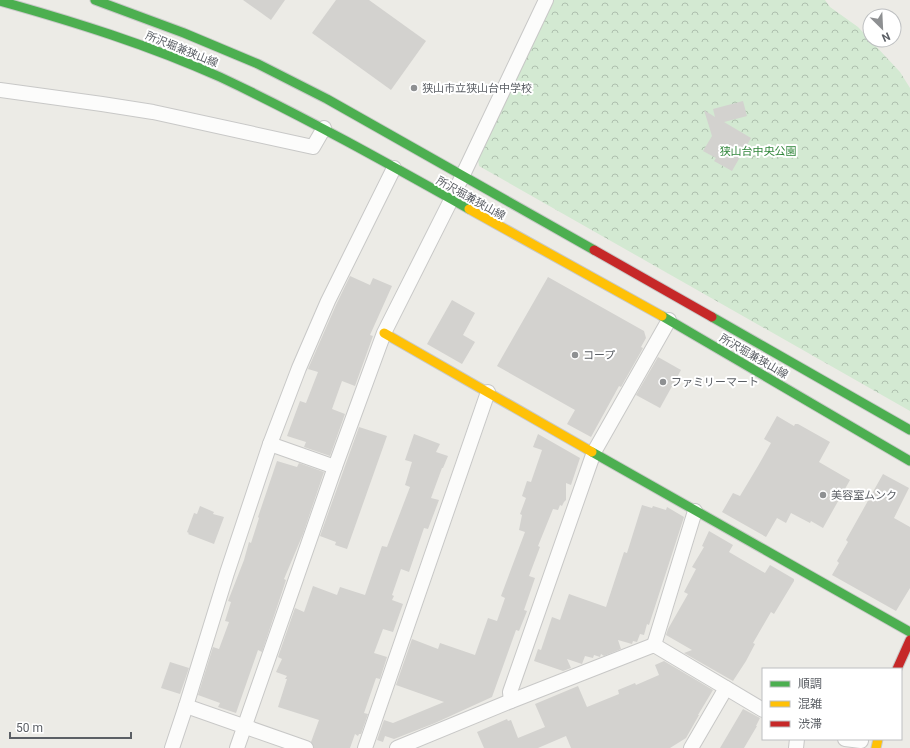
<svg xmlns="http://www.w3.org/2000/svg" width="910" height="748" font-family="Roboto,'Noto Sans JP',sans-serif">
  <defs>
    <pattern id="park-crowns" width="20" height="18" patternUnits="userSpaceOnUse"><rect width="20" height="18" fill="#d3e9d2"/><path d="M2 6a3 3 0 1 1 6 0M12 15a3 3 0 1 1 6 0" fill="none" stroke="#aec0ae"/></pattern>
  </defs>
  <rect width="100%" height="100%" fill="#ecebe6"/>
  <!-- park -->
  <path fill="url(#park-crowns)" d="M554,0H825L830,7L858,27L900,72L910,88V411L479,166L478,159Z"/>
  <!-- building -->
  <g fill="#d3d2cf">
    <path d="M243,0H285L271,20Z"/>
    <path d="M336,0H369L426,41L391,90L312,33Z"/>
    <path d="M743,101L747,116L724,122L751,138L732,171L714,161L716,158L703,151L712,136L704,110L715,117L713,109Z"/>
    <path d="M350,276L370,285L373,278L392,286L370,335L373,336L355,386L342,381L332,409L345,414L330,456L304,447L306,442L287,436L300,401L306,403L318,372L308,369L336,305Z"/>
    <path d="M548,277L644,331L646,338L641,347L643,348L621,387L619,386L591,437L567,424L575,410L497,366Z"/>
    <path d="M452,300L475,313L463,335L475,342L462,364L427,344Z"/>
    <path d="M658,357L681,370L660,408L636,395Z"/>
    <path d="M777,416L794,426L795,424H798L830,442L819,462L850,480L823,528L811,521L810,523L791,513L786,523L777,518L766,537L722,512L733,493L740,496L758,466L771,443L764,439Z"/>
    <path d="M359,427L387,436L347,549L335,545L336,542L320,536Z"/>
    <path d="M414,434L440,444L436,452L448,456L443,468H442L431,498L439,500L428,529L424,528L409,572L401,569L392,595L394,596L392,600L403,604L393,632L383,629L374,653L387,657L380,679L376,678L364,713L368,714L361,734H359L358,736L355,734L350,748H314L311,742L319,720L278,707L287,679H285L287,676L276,672L282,659L278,657L295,608L304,612L313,586L337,595L340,587L365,595L382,546L387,547L410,487L405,485L412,462L405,460Z"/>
    <path d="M538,434L580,458L571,485L566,483V500L564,502L562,506L560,505L558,510L553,509L538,546L540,547L529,576L535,578L524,610L527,611L519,631L516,630L492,697L435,723L394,739L385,736L383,742L377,740L384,720L393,723L444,702L396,685L412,639L438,649L440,643L475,655L488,618L497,621L505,598L501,596L525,532L519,530L522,515L520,514L526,498L522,496L527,481L531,482L542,450L533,447Z"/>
    <path d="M277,461L297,467L299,463L324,472L303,534L284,579L286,580L262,652L258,650L236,713L218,707L220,703L198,695L213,647L219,649L229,622L225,621L231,602L228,601L244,560L249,542L251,543L259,518L258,517Z"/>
    <path d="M883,474L909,488L894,518L910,527V588L896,611L832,575L839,563L837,561L848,542L846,540Z"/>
    <path d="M642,505L652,508L653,506L666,510L667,507L684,517L649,625L647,624L644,635L640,634L637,642L633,641L632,644L618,640L621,649L604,656L601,654L600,657L594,655L593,658L585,656L582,664L567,659L571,668L563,671L534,661L538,649L541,650L552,617L560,620L569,594L606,607L624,552L627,553Z"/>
    <path d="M200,506L214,512L213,514L224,517L214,544L188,534L189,533L187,532L194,513L197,514Z"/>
    <path d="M709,531L733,545L729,552L765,573L770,565L794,579V581L774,614L771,612L753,643L755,644L746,661L733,681L684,653L692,650L666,635L668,629L688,594L684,592L696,569L692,567L704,547L702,546Z"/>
    <path d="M664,661L713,690L698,715H699L686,738L670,748H571L566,736L538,748H484L477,732L507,719L508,721L511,720L518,738L545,727L535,704L578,686L587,707L619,694L618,690L635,683L636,685L659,675L655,665Z"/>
    <path d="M170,662L189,668L180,694L161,688Z"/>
    <path d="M743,709L760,718L756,726H757L744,748H720Z"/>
  </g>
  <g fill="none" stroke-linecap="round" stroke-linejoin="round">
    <!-- street casing -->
    <g stroke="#c8c8c7" stroke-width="16">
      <g id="street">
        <path d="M0,90L102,104L153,112L313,147L324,128"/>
        <path d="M270,444L335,467"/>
        <path d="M654,645L695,511"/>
        <path d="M511,701L510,692L594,452L669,320"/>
        <path d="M186,706L306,748"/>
        <path d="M845,739L861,741"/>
        <path d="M172,748L186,706L227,573L270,444L299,368L328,301L394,168"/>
        <path d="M237,748L335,467L384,333L451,200L546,0"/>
        <path d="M365,748L488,392"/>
        <path d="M397,748L511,701L654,645L763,710"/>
        <path d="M691,748L726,688"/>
        <path d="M796,748L797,739"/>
      </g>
    </g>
    <!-- fast casing -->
    <g stroke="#c8c9c8" stroke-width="11">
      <g id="fast">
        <path d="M95,0L184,33L258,64L327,99L594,250"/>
        <path d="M0,1C75,22 149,45 220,77C305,117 387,163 469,209"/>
        <path d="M662,316L910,461"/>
        <path d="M712,317L910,430"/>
        <path d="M592,452L910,632"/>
      </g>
    </g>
    <!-- slow casing -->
    <g stroke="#c8c9c8" stroke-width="11">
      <g id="slow">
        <path d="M469,209L662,316"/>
        <path d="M384,333L592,452"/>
        <path d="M876,748L878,739"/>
      </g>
    </g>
    <!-- jam casing -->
    <g stroke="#c8c9c8" stroke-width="11">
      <g id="jam">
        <path d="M594,250L712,317"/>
        <path d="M897,669L910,640"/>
      </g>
    </g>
    <!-- street -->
    <use href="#street" stroke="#fcfcfb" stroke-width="14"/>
    <!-- fast -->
    <use href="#fast" stroke="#4caf50" stroke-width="9"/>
    <!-- slow -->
    <use href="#slow" stroke="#ffc107" stroke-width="9"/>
    <!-- jam -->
    <use href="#jam" stroke="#c62828" stroke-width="9"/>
  </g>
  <!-- markers -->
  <g fill="#8e9092" stroke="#fff" stroke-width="1.5">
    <circle cx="414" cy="88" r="4"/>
    <circle cx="575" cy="355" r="4"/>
    <circle cx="663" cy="382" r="4"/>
    <circle cx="823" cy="495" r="4"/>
  </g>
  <g text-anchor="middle" stroke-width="4" stroke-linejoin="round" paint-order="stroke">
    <!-- street labels -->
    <g font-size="11" fill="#5b5f65" stroke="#fff">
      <text transform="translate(182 49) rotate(22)" y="4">所沢堀兼狭山線</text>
      <text transform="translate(471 198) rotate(29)" y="4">所沢堀兼狭山線</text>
      <text transform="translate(754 356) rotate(30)" y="4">所沢堀兼狭山線</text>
    </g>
    <!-- poi labels -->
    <g font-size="11" fill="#5b5f65" stroke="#fff" text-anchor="start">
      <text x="422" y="92">狭山市立狭山台中学校</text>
      <text x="583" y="359">コープ</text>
      <text x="671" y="386">ファミリーマート</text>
      <text x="831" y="499">美容室ムンク</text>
    </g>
    <!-- park labels -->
    <g font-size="11" fill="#31863b" stroke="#fff">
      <text x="758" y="155">狭山台中央公園</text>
    </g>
  </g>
  <!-- legend -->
  <rect x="762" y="668" width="140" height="72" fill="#ffffff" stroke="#bdbfc1"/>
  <rect x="770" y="681" width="20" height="6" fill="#4caf50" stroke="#bdbfc1"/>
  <text x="798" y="688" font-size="12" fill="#5b5f65">順調</text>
  <rect x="770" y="701" width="20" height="6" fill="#ffc107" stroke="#bdbfc1"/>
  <text x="798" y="708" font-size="12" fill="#5b5f65">混雑</text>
  <rect x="770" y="721" width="20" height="6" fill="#c62828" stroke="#bdbfc1"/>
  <text x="798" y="728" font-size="12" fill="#5b5f65">渋滞</text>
  <!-- north arrow -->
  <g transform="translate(882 28) rotate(156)"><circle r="19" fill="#ffffff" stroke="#bdbfc1"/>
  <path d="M0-3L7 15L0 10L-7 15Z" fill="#8e9092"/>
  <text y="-6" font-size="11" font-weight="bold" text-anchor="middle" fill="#5b5f65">N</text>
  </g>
  <!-- scale -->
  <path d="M10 732v6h121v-6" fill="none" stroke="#5b5f65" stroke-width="2"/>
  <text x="16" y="732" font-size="12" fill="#5b5f65" stroke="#ffffff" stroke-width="3" paint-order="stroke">50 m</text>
</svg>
